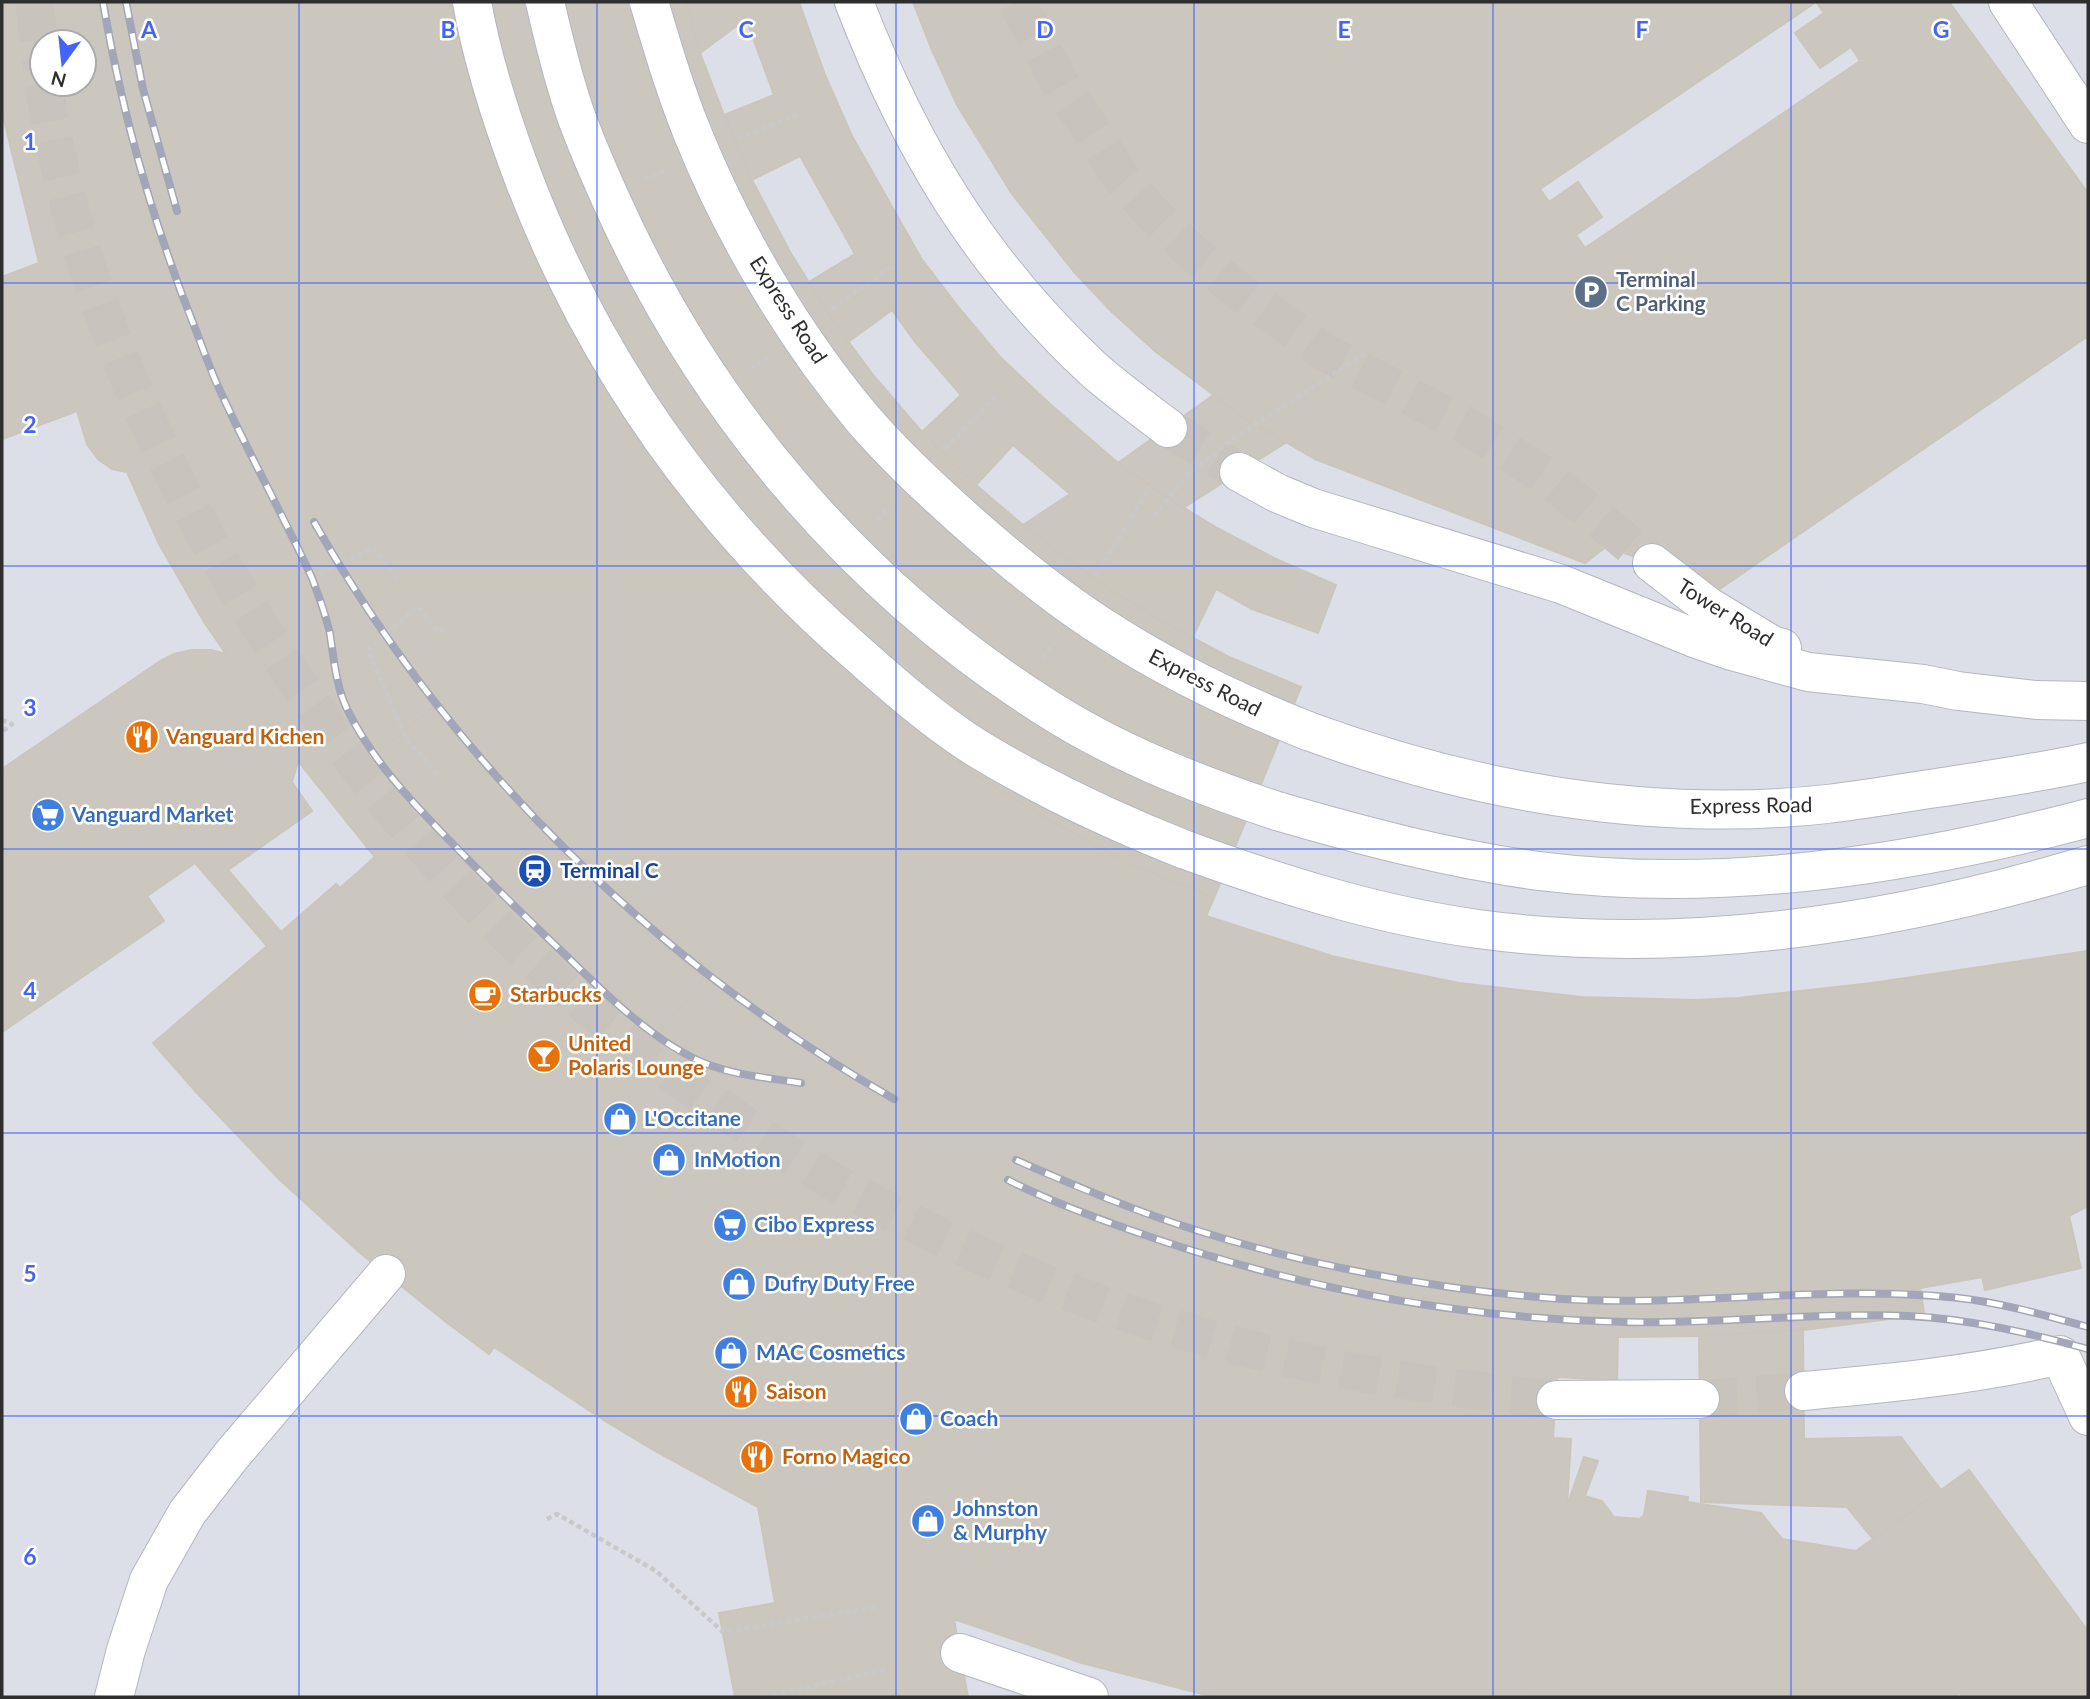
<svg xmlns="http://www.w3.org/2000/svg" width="2090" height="1699" font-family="Lato,sans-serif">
  <rect width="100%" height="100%" fill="#efe9e1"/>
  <!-- airport -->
  <path fill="#dcdee8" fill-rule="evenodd" d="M2,2H2088V1697H2ZM42,42H84V84H42Z"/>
  <!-- building -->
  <g fill="#cbc7bf" stroke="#cbc5ba" stroke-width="2" fill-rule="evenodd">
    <path d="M2,2H451L479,111L511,198L547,283L592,366L639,442L694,517L755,588L822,653L893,714L965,768L1049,820L1131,864L1214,898L1206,916L1332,956L1376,966L1459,983L1581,997L1697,1000L1738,998L1872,983L2088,951V1206L2069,1216L2081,1268L1985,1290L1982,1277L1920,1288L1924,1313L1882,1320L1803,1330L1699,1336L1618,1337L1617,1380L1557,1377L1553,1438L1571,1439L1567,1506L1584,1457L1598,1461L1585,1496L1602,1501L1614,1517L1640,1519L1644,1515L1648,1491L1688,1497L1687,1502L1761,1513L1782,1539L1856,1551L1969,1470L2088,1631V1697H1962L1958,1691L1957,1697H1562L1533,1696V1697H1214L1082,1663L954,1619L968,1697H735L719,1613L775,1603L758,1507L655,1451L605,1421L494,1347L489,1354L446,1322L359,1252L279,1179L197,1093L153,1043L267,946L195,863L147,896L164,921L2,1032V769L160,661L174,654L192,650H211L226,654L204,622L159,544L127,472L112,469L98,459L87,444L77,411L2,439V277L39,263L2,112ZM42,42H84V84H42ZM298,761L375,857L340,888L336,884L281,932L228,870L312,811L292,782Z"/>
    <path d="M451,2H686L700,53L724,115L752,180L790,252L831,318L873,375L922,432L976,485L1023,525L1098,581L1163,622L1229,657L1301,687L1214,898L1131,864L1049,820L965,768L893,714L822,653L755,588L694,517L642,448L592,366L547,283L511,198L479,111Z"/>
    <path d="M686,2H799L825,75L852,136L921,258L959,308L1001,358L1050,404L1118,463L1150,487L1217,528L1276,559L1336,585L1318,633L1252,609L1216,589L1192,638L1163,622L1098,581L1023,525L1070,494L1013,445L976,485L922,432L961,395L915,342L892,310L848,342L831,318L809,282L855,254L800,156L752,180L724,115L774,95L746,19L700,53Z"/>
    <path d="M913,2H1816L1540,189L1549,202L1578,182L1602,217L1576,235L1585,248L1860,61L1851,47L1820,68L1795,33L1824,13L1816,2H1949L2088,193V336L1718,590L1607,546L1585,563L1315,459L1246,419L1156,352L1111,311L1075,273L1012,194L957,105L932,50Z"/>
    <path d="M1212,396L1246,419L1285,443L1183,508L1118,463Z"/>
    <path d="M434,706L462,743L667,948L704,978L657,1037L622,1008L406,794L376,755Z"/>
    <path d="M1803,1330L1804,1439L1901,1437L1941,1490L1873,1539L1847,1507L1701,1502L1699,1336Z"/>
  </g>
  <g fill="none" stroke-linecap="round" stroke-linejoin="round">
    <!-- minor-tunnel -->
    <g stroke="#c8c4bd" stroke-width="38" stroke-dasharray="38 19" stroke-linecap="butt">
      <path d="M34,2L42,70"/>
      <path d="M1018,2L1023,14L1066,94L1086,122L1122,179L1154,215L1191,251L1236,289L1326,353L1467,426L1548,478L1652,563"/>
      <path d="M44,84C69,260 148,445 241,596C309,707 387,811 477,905C540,970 610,1028 683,1081C726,1112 771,1144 817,1172C935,1240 1063,1296 1194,1334C1312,1369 1434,1387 1556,1400"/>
      <path d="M1168,428L1239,472"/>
      <path d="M1700,1399L1804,1391"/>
    </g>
    <!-- minor casing -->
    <g stroke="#b4b7c1" stroke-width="40">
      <g id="minor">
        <path d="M854,2C910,147 979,262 1093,369C1117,390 1143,409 1168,428"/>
        <path d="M2008,2L2088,124"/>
        <path d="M1239,472L1277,493L1313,508L1561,584L1694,638L1732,651L1808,672L1923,684L1958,691L2036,700L2088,701"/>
        <path d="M1652,563L1709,607L1772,645L1782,648"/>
        <path d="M1308,731C1415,770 1524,797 1637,806C1700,811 1765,811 1827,804C1864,800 1901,793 1937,788C1988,780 2038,773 2088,762"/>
        <path d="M1277,811C1363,836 1450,859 1539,871C1722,894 1911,865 2088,818"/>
        <path d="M1183,849C1279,884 1377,915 1478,929C1683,957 1891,924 2088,865"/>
        <path d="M1804,1391C1890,1383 1976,1375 2060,1355L2088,1416"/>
        <path d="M1556,1400L1700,1399"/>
        <path d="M960,1653L1089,1697"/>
        <path d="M114,1697L126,1650L149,1580L187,1513L231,1456L386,1274"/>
      </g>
    </g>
    <!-- path -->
    <g stroke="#c9c9c9" stroke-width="4.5" stroke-dasharray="5 3.5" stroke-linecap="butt">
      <path d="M738,139L803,112"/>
      <path d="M644,179L665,170"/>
      <path d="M832,309L891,266"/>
      <path d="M750,369L769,356"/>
      <path d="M945,449L996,396"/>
      <path d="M877,520L890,506"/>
      <path d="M1096,576L1150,487"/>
      <path d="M312,578L373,548L398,580"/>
      <path d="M1043,658L1054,642"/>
      <path d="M2,720L12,724L2,732"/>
      <path d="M438,775L405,737L368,650L418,606L438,632L447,626"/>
      <path d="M547,1519L557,1514L656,1571L723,1632L878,1607"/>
      <path d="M764,1697L888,1669"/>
    </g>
    <!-- minor -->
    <use href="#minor" stroke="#fff" stroke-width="38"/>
    <!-- rail casing -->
    <g stroke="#a3a6b8" stroke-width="8">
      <g id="rail">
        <path d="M103,2C122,114 153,223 195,328C204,351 212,375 223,397C251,458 284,517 312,578C319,597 326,615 330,634C334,660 336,687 348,711C373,761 410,800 449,840C483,875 518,910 554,944C596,984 640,1031 693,1058C727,1075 764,1077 801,1083"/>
        <path d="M126,2L143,89L177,211"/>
        <path d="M314,522C451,762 654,962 894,1099"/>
        <path d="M1016,1160C1068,1183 1120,1205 1174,1223C1297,1264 1434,1290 1563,1299C1695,1307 1828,1284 1959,1298C2003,1303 2046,1316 2088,1327"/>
        <path d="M1008,1180C1049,1201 1093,1217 1136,1232C1293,1287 1460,1319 1626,1322C1720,1324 1814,1312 1909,1316C1970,1319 2029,1333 2088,1349"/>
      </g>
    </g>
    <!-- rail -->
    <use href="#rail" stroke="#fff" stroke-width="5" stroke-dasharray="16" stroke-linecap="butt"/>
    <!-- minor-bridge casing -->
    <g stroke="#b4b7c1" stroke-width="40" stroke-linecap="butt">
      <g id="minor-bridge">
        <path d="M472,2C482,59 500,115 520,169C591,359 704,520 857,653C894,686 933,720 975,747C1042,788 1110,820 1183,849"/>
        <path d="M545,2C553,37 562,73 573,107C584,140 598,171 612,202C704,407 853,584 1042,705C1114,752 1196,784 1277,811"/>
        <path d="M649,2C662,46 675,90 692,132C732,232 793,335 862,418C893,454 928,487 964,519C1010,560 1057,599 1110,632C1172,672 1240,704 1308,731"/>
      </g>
    </g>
    <!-- path-bridge -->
    <path stroke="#c9c9c9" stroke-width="4.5" stroke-dasharray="5 3.5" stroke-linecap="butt" d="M1154,516L1187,475L1233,439L1364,354"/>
    <!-- minor-bridge -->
    <use href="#minor-bridge" stroke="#fff" stroke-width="38"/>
  </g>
  <!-- grid -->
  <path fill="none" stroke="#4264fb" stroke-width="2" stroke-opacity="0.55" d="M299,2V1697M597,2V1697M896,2V1697M1194,2V1697M1493,2V1697M1791,2V1697M2,283H2088M2,566H2088M2,849H2088M2,1133H2088M2,1416H2088"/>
  <!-- icons -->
  <defs>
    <g id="parking-disc" transform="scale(1.75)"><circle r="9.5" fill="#5c6f8a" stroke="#fff"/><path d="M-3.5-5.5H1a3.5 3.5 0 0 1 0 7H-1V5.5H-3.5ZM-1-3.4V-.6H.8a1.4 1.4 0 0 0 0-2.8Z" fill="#fff"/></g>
    <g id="restaurant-disc" transform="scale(1.75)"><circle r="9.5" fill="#e8710a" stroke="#fff"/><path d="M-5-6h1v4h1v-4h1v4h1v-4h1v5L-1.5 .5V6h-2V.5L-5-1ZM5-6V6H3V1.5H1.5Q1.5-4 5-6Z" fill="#fff"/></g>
    <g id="supermarket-disc" transform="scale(1.75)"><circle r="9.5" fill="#3f7fe0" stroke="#fff"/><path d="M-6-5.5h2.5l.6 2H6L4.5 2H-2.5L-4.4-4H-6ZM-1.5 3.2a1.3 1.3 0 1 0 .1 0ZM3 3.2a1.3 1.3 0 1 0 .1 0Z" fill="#fff"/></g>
    <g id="station-disc" transform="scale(1.75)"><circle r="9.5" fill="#1a4fb4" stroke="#fff"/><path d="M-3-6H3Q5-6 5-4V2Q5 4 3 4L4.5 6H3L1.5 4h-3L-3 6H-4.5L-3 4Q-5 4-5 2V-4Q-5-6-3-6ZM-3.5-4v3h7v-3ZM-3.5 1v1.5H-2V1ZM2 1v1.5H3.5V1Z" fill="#fff"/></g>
    <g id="cafe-disc" transform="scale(1.75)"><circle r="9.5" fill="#e8710a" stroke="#fff"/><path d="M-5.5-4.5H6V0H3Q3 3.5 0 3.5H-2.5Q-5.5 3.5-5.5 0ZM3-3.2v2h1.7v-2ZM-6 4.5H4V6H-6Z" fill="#fff"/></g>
    <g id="bar-disc" transform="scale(1.75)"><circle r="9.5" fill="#e8710a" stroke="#fff"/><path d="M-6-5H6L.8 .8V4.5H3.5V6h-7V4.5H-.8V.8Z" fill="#fff"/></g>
    <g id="shop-disc" transform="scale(1.75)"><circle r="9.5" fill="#3f7fe0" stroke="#fff"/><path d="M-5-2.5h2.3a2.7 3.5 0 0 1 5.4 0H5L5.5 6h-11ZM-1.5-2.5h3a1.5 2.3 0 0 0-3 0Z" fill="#fff"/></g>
  </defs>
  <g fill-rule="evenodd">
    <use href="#parking-disc" x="1591" y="292"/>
    <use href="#restaurant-disc" x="142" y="737"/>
    <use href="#supermarket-disc" x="48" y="815"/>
    <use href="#station-disc" x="535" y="871"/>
    <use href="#cafe-disc" x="485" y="995"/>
    <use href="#bar-disc" x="544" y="1056"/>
    <use href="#shop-disc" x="620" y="1119"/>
    <use href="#shop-disc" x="669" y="1160"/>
    <use href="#supermarket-disc" x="730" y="1225"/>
    <use href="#shop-disc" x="739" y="1284"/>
    <use href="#shop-disc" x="731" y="1353"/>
    <use href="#restaurant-disc" x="741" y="1392"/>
    <use href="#shop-disc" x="916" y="1419"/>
    <use href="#restaurant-disc" x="757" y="1457"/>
    <use href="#shop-disc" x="928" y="1521"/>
  </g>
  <g text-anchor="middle" stroke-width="5" stroke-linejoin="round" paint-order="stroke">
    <!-- service labels -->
    <g font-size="21" font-weight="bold" fill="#4e5e75" stroke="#fff" text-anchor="start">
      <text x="1616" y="287">Terminal<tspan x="1616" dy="24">C Parking</tspan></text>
    </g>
    <!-- street labels -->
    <g font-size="21" fill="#2e2e2e" stroke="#fff">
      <text transform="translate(788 310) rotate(57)" y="7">Express Road</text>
      <text transform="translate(1725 613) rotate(32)" y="7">Tower Road</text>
      <text transform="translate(1205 683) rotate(27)" y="7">Express Road</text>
      <text transform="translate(1751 806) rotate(-1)" y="7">Express Road</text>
    </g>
    <!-- food labels -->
    <g font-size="21" font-weight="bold" fill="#c56008" stroke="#fff" text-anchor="start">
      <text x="166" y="744">Vanguard Kichen</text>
      <text x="510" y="1002">Starbucks</text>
      <text x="568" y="1051">United<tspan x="568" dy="24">Polaris Lounge</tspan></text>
      <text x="766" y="1399">Saison</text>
      <text x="782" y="1464">Forno Magico</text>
    </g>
    <!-- shop labels -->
    <g font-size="21" font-weight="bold" fill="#366cbe" stroke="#fff" text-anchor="start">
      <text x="72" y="822">Vanguard Market</text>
      <text x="644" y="1126">L'Occitane</text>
      <text x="694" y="1167">InMotion</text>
      <text x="754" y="1232">Cibo Express</text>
      <text x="764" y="1291">Dufry Duty Free</text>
      <text x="756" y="1360">MAC Cosmetics</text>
      <text x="940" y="1426">Coach</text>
      <text x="953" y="1516">Johnston<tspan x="953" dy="24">&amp; Murphy</tspan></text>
    </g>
    <!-- transit labels -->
    <g font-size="21" font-weight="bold" fill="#164399" stroke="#fff" text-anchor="start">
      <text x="560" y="878">Terminal C</text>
    </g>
  </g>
  <g font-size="23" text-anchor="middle" font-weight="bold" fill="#4264fb" stroke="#fff" stroke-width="5" stroke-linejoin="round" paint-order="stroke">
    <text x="149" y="38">A</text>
    <text x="448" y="38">B</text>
    <text x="746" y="38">C</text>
    <text x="1045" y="38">D</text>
    <text x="1344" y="38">E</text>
    <text x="1642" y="38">F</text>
    <text x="1941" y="38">G</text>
    <text x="30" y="150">1</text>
    <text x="30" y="433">2</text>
    <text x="30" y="716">3</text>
    <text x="30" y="999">4</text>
    <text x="30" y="1282">5</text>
    <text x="30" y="1565">6</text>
  </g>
  <!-- border -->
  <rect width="2090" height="1699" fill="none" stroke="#2e2e2e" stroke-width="7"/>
  <!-- north arrow -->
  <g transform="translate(63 63) rotate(195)"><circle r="33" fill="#ffffff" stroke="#ababab" stroke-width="2"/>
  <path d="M0-5L12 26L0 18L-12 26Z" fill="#4264fb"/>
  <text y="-10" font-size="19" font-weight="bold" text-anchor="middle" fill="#2e2e2e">N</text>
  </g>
</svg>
